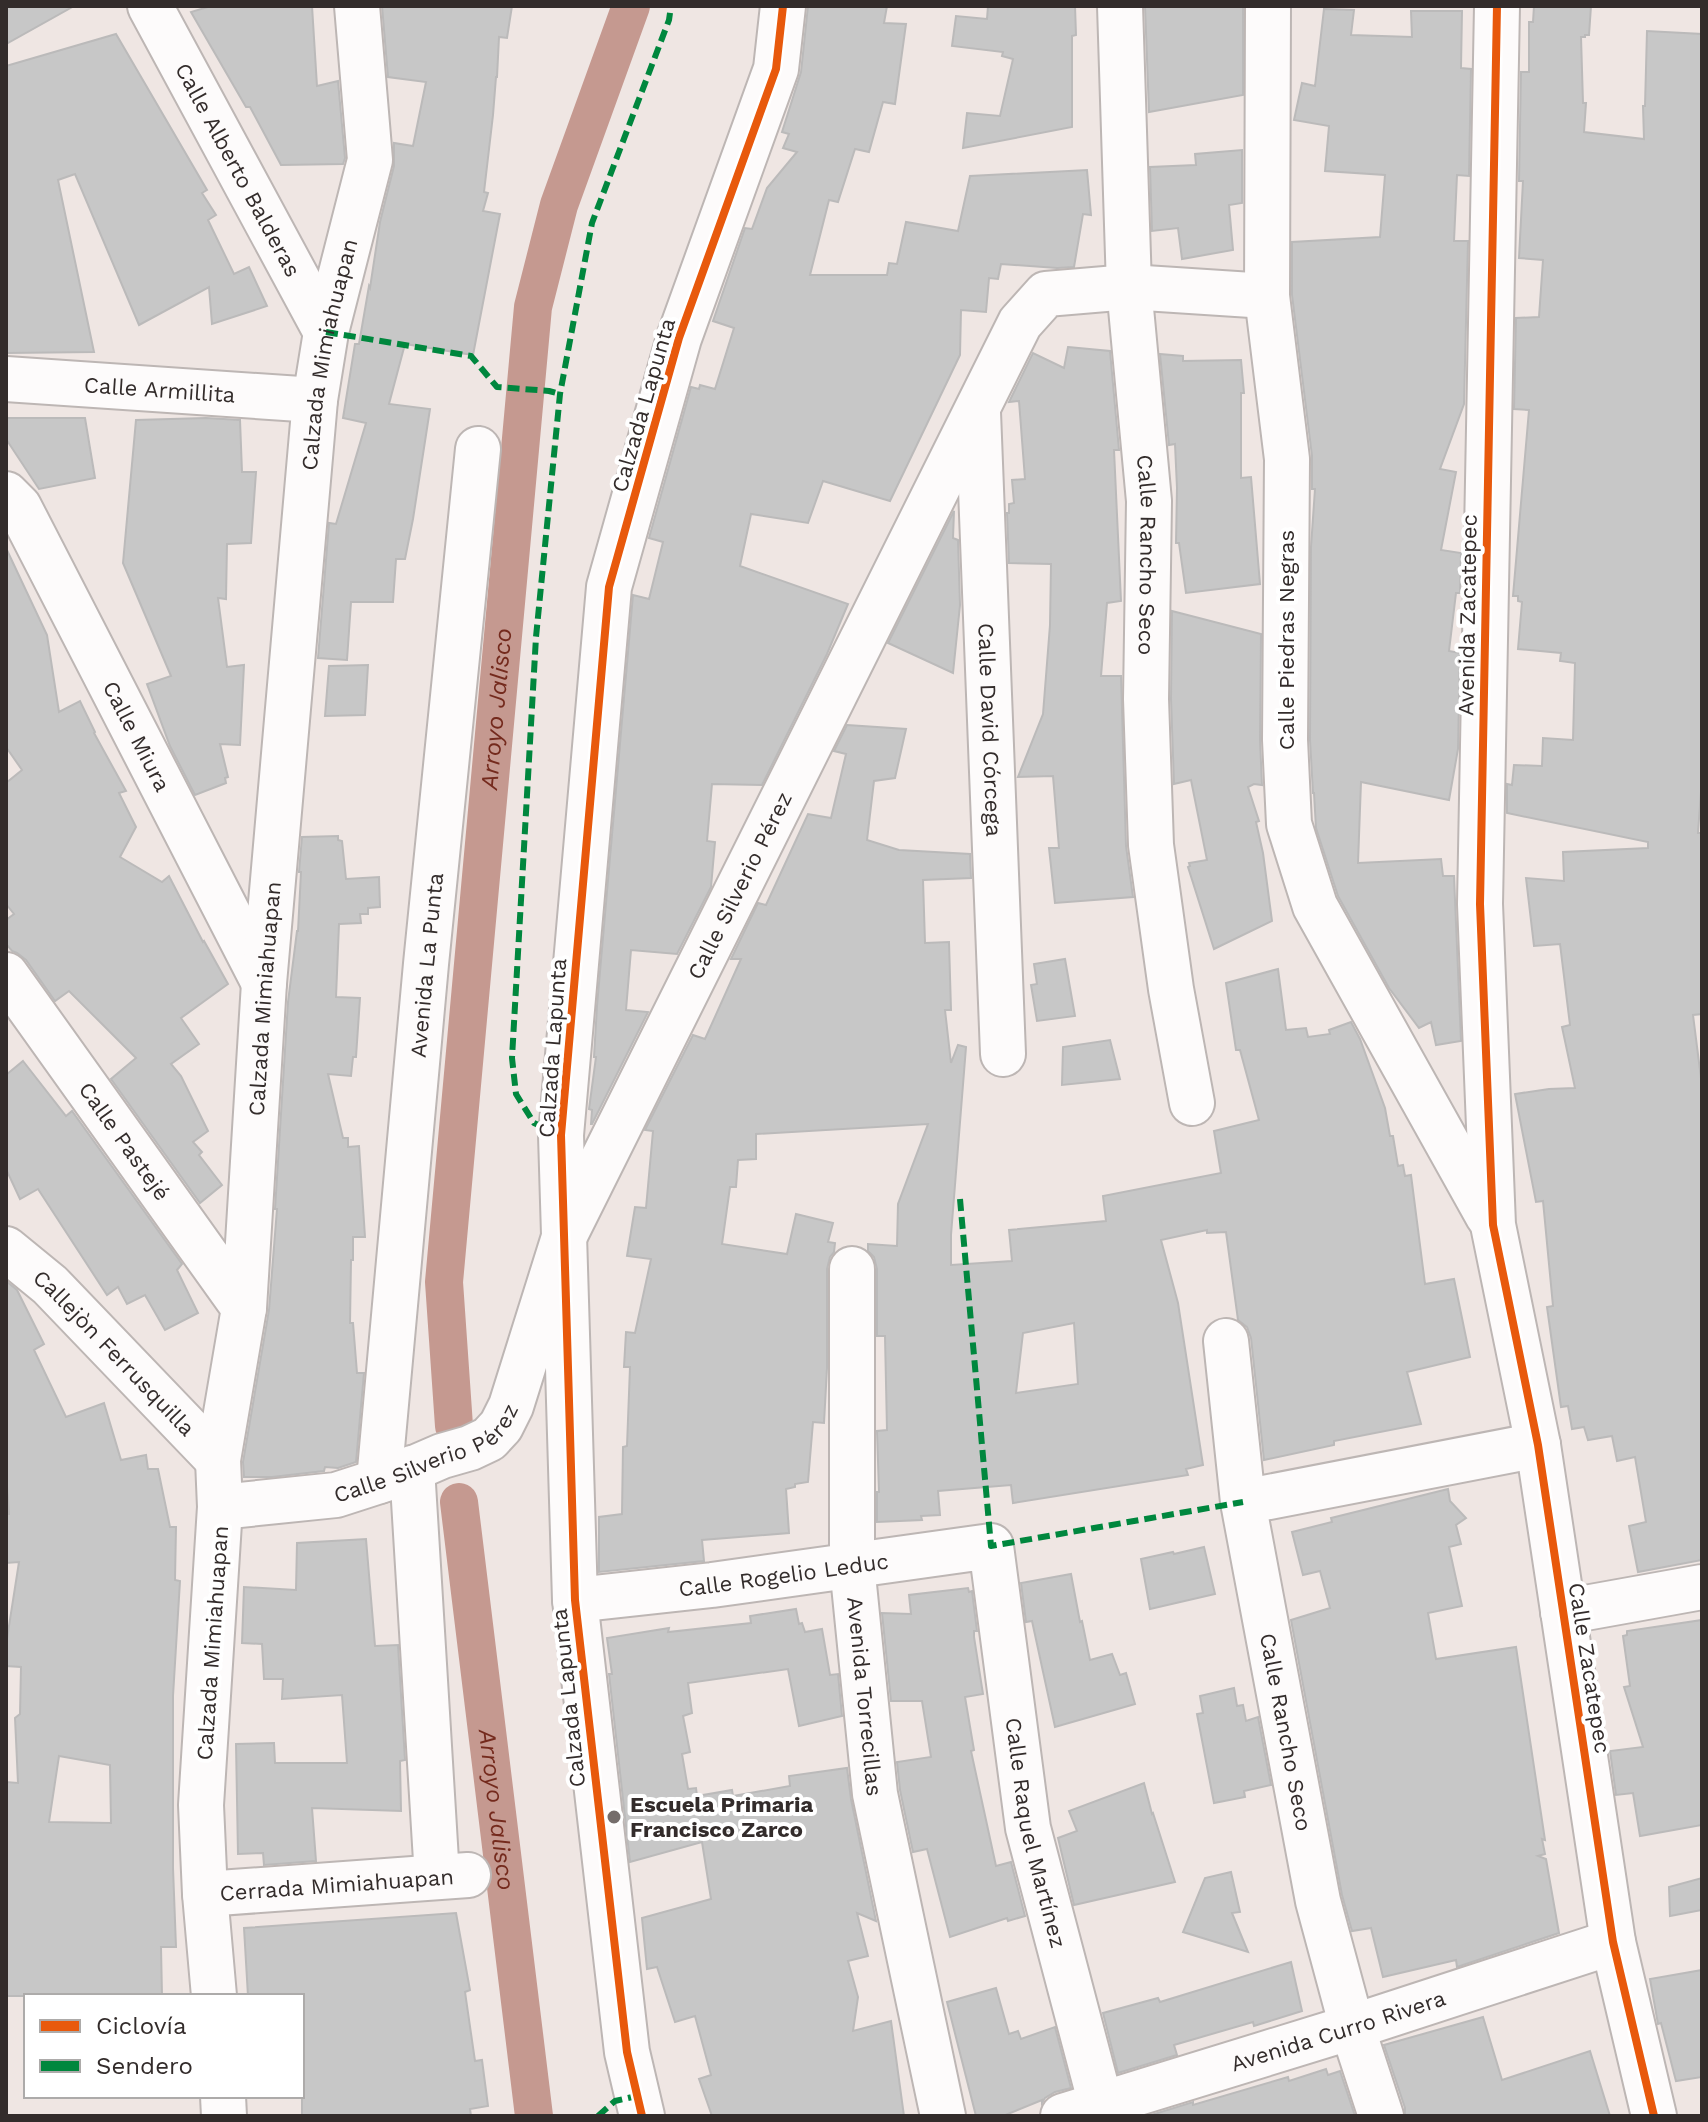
<svg xmlns="http://www.w3.org/2000/svg" width="1708" height="2122" font-family="'Work Sans',sans-serif">
  <rect width="100%" height="100%" fill="#efe6e3"/>
  <g fill="none" stroke-linecap="round" stroke-linejoin="round">
    <!-- canal -->
    <g stroke="#c59990" stroke-width="38">
      <path id="s1" d="M454,1426L444,1282L533,307L559,205L631,6"/>
      <path id="s2" d="M459,1502L534,2116"/>
    </g>
  </g>
  <!-- building -->
  <g fill="#c7c7c7" stroke="#bbbaba" stroke-width="2" fill-rule="evenodd">
    <path d="M6,6H74L6,44Z"/>
    <path d="M211,6H312L317,86L338,81L345,158L343,164L281,165L250,107H246L191,12Z"/>
    <path d="M382,6H512L507,38L499,37L497,77H496L493,115L484,192L488,193L483,211L500,214L473,355L405,344L389,404L430,409L413,519L405,559H396L393,602H351L347,660L318,658L329,523L336,524L366,423L343,418L355,344H359L369,286L370,288L380,222L394,166V143L413,146L426,82L388,77Z"/>
    <path d="M808,6H887L884,23L906,24L895,104L883,102L869,152L855,149L838,202L829,200L810,275H887L889,263L897,264L906,222L958,231L970,176L1087,170L1091,215L1083,214L1074,267L1057,268L1001,264L998,279L989,278L986,312L961,310L960,355L890,501L823,481L808,523L751,514L740,566L848,604L827,654L762,785L712,784L707,841L715,842L711,887L677,954L631,950L626,1010L648,1012L592,1124H591L592,1110L589,1109L596,1057H594L597,1006L633,595L649,599L663,542L649,538L691,387L699,389L700,385L715,389L734,328L713,321L745,228L752,229L767,188L797,152L783,148L789,134L782,132L801,72Z"/>
    <path d="M988,6H1075L1076,35L1072,36V127L963,148L967,113L1000,116L1013,59L1002,56L1003,52L952,46L956,16L987,19Z"/>
    <path d="M1145,6H1243V95L1149,112Z"/>
    <path d="M1534,6H1591L1589,35H1585V37H1581L1583,103H1586L1584,132L1644,139L1643,106H1645L1647,31L1702,34V777L1698,833H1702V1014L1693,1015L1702,1086V1560L1638,1572L1629,1526L1646,1522L1635,1457L1617,1461L1612,1436L1588,1440L1584,1427L1572,1429L1568,1406L1561,1407L1547,1307L1553,1306L1543,1201L1536,1202L1515,1094L1549,1089L1575,1088L1562,1027L1570,1025L1560,944L1534,946L1526,878L1564,881L1563,852L1648,848V842L1507,813V784L1512,785L1514,765L1542,766L1543,738L1573,740L1575,663L1560,661L1561,653L1518,649L1522,602L1518,601V596H1513L1529,410L1514,409L1516,318L1539,317L1543,260L1519,258L1523,181H1519L1521,72H1529V22H1533Z"/>
    <path d="M1324,9L1354,10L1351,35L1412,37L1411,11H1462L1461,68L1471,69L1469,176L1457,175L1454,241H1468L1464,404L1440,469L1456,472L1441,550L1461,553L1460,593H1456L1449,651L1460,653L1458,749L1449,800L1361,782L1358,863L1441,859L1443,876H1454L1461,1041L1436,1045L1431,1022L1419,1028L1389,988L1338,896L1316,828L1314,793H1313L1310,740L1311,547L1315,489H1312V456L1292,295V242L1380,237L1385,175L1325,171L1329,126L1294,120L1302,83L1315,86Z"/>
    <path d="M116,34L207,190L202,193L216,215L208,220L234,274L249,267L267,306L212,324L209,287L139,325L75,174L58,180L94,352L6,353V66Z"/>
    <path d="M1242,150V203L1229,205L1233,250L1182,259L1178,228L1152,231L1150,167L1196,165L1195,154Z"/>
    <path d="M1068,347L1110,351L1119,450H1114L1121,601L1107,603L1101,676H1121L1126,846L1133,897L1055,903L1049,848H1059L1053,776L1018,777L1043,714L1050,625L1051,564L1009,563L1007,513H1009V504L1014,503L1012,480L1025,479L1019,401L1009,402L1033,353L1064,368Z"/>
    <path d="M1160,354L1183,356V361L1241,360L1244,393H1241V478L1251,477L1260,584L1186,593L1179,543H1176L1177,488L1175,444L1169,445Z"/>
    <path d="M6,418H85L95,478L39,489L6,439Z"/>
    <path d="M206,418L240,420L242,472H256L251,543L227,544L226,599L218,598L227,667L244,665L240,745L220,744L228,777L225,778L226,783L195,795L170,746L147,684L171,676L123,563L136,420Z"/>
    <path d="M954,511L953,538L958,540L960,605L953,673L888,643Z"/>
    <path d="M6,548L47,635L59,712L80,701L95,732L94,733L126,791L119,793L136,827L120,857L162,882L169,876L203,942L204,941L228,984L181,1018L199,1044L171,1064L181,1076L208,1131L193,1142L202,1152L199,1155L222,1185L200,1203L111,1079L136,1058L69,991L55,1001L26,960L17,953L12,951L6,944V920L14,914L6,904V783L22,770L6,747Z"/>
    <path d="M1172,611L1261,634L1260,740L1262,785L1254,784L1248,787L1259,821L1256,822L1263,853L1272,921L1214,949L1188,867L1190,866L1189,863L1207,860L1191,780L1174,784L1171,699Z"/>
    <path d="M368,665L365,715L325,716L329,666Z"/>
    <path d="M847,725L906,729L895,778L874,781L867,840L899,850L970,854L971,878L923,880L925,943L949,942L951,1010H945L951,1063L958,1045L966,1047L951,1235V1265L1012,1261L1009,1230L1106,1221L1103,1196L1221,1173L1214,1131L1259,1120L1240,1050H1236L1226,983L1278,969L1286,1030L1306,1028L1308,1037L1330,1034L1329,1030L1351,1022L1360,1039L1385,1108L1390,1136H1393L1398,1166L1403,1165L1405,1176L1411,1175L1425,1284L1454,1279L1470,1357L1407,1372L1421,1424L1334,1441V1445L1264,1460L1251,1338L1247,1327L1238,1320L1226,1232L1207,1233V1230L1161,1240L1178,1303L1203,1465L1186,1469L1188,1475L1013,1503L1011,1485L938,1491L940,1515L921,1516L922,1520L877,1522V1492H879L877,1431L887,1430L885,1336H877V1269L874,1257L868,1251V1244L897,1246L898,1204L928,1124L756,1134V1159L738,1160L736,1187H730L722,1244L787,1254L796,1214L833,1223L828,1242L835,1243L834,1252L830,1257L827,1269V1368L824,1423L813,1422L808,1482L795,1484V1487L786,1489L789,1533L702,1540L704,1561L599,1572V1517L622,1514L623,1447L627,1446L630,1367H624L626,1332L635,1333L651,1259L627,1256L635,1207L646,1208L653,1131L645,1130L693,1035L705,1039L741,959H731L758,903L766,905L808,814L831,818L846,754L834,751ZM1074,1323L1078,1384L1016,1393L1023,1333Z"/>
    <path d="M338,836V840L342,841L346,879L379,877L380,907L368,908V914H360L361,923L339,924L336,997L360,998L356,1057H353L351,1076L328,1074L343,1138H348V1147L359,1146L365,1237H353V1260H351L350,1323H353L357,1373H364L356,1462L338,1468L325,1467L324,1471L272,1477H244L243,1462L269,1310L277,1209H275L288,1002L297,931H298L301,872H299L302,837Z"/>
    <path d="M1065,959L1075,1016L1037,1021L1031,985L1037,984L1034,964Z"/>
    <path d="M1110,1040L1120,1079L1062,1085L1063,1047Z"/>
    <path d="M23,1061L66,1116L72,1111L182,1264L177,1270L198,1313L165,1330L145,1295L127,1304L118,1287L107,1295L38,1189L20,1199L6,1169V1075Z"/>
    <path d="M6,1281L17,1290L44,1344L34,1350L66,1417L104,1403L121,1460L146,1455L148,1469H158L170,1527H176L175,1580L180,1581L173,1696V1868L176,1947H161L162,1996H6V1782L18,1783L15,1718L20,1714L21,1667L6,1666V1645L19,1562L6,1563V1514H9L6,1473ZM59,1756L110,1765L111,1823L49,1822Z"/>
    <path d="M1448,1489L1450,1501L1466,1518L1456,1525L1461,1544L1449,1547L1462,1606L1428,1613L1436,1659L1516,1647L1545,1840L1542,1839L1545,1854L1538,1856L1546,1859L1559,1933L1457,1967L1456,1960L1383,1977L1371,1928L1352,1931L1342,1895L1291,1620L1330,1608L1320,1571L1303,1575L1292,1532L1332,1522L1331,1518Z"/>
    <path d="M366,1539L375,1646L398,1645L405,1760L400,1761L401,1811L312,1808L316,1861L264,1865L263,1853L238,1854L236,1744L274,1743L275,1763H347L342,1695L282,1699L283,1679H264L262,1644L242,1643L244,1587L296,1590L297,1543Z"/>
    <path d="M1204,1547L1215,1594L1150,1609L1141,1559L1173,1552L1174,1554Z"/>
    <path d="M1071,1574L1080,1622L1082,1621L1090,1660L1112,1654L1120,1675L1126,1673L1135,1704L1055,1727L1032,1621L1026,1622L1021,1583Z"/>
    <path d="M968,1588L969,1592L972,1591L977,1631H974V1637L983,1694L965,1697L974,1750L971,1751L996,1866L1011,1862L1025,1916L1008,1921L1007,1918L950,1937L927,1849L913,1852L900,1790L897,1762L931,1757L922,1701H891L882,1613L911,1614L909,1595Z"/>
    <path d="M796,1609L799,1624L802,1623L805,1632L822,1629L830,1675L838,1674L842,1716L799,1726L788,1669L688,1683L692,1713L683,1716L690,1752L682,1754L688,1789L696,1788L697,1796L732,1790L733,1796L790,1786L789,1776L847,1768L851,1799L876,1921L857,1913L868,1956L848,1961L858,1997L853,2031L891,2021L904,2116H712L699,2079L711,2075L695,2016L675,2022L657,1967L647,1969L642,1918L711,1899L702,1842L630,1862L609,1674H612L607,1638L669,1628L668,1632L751,1623L750,1616Z"/>
    <path d="M1702,1620V1825L1640,1836L1633,1793L1616,1795L1610,1751L1643,1747L1624,1687L1630,1686L1623,1636L1627,1635V1631Z"/>
    <path d="M1234,1688L1237,1706L1243,1705L1246,1721L1258,1717L1271,1785L1244,1791L1245,1797L1214,1803L1197,1714L1203,1713L1200,1696Z"/>
    <path d="M1144,1783L1152,1814L1153,1813L1175,1882L1074,1905L1058,1838L1077,1831L1069,1811Z"/>
    <path d="M1231,1872L1240,1912L1232,1913L1248,1952L1183,1932L1205,1878Z"/>
    <path d="M1702,1878V1910L1670,1916L1669,1887Z"/>
    <path d="M456,1913L470,1990L465,1992L475,2061L482,2060L488,2106L470,2109L471,2116H302V1996H248L244,1928Z"/>
    <path d="M1291,1962L1302,2011L1254,2026L1253,2022L1174,2045L1177,2055L1118,2073L1103,2013L1158,1998L1160,2002Z"/>
    <path d="M1702,1970V2077L1676,2081L1661,2023L1658,2024L1650,1979Z"/>
    <path d="M996,1988L1009,2034L1018,2031L1021,2039L1055,2027L1071,2088L1055,2092L1045,2098L1042,2103V2100L1003,2116H976L947,2002Z"/>
    <path d="M1483,2017L1502,2080L1590,2051L1610,2116H1405V2108L1384,2045Z"/>
    <path d="M1326,2069L1328,2075L1340,2071L1355,2116H1148L1193,2102V2105L1288,2077L1289,2081Z"/>
  </g>
  <g fill="none" stroke-linecap="round" stroke-linejoin="round">
    <!-- minor casing -->
    <g stroke="#bdb6b4" stroke-width="48">
      <g id="minor">
        <path id="s3" d="M150,6L326,332"/>
        <path id="s4" d="M1120,6L1129,287L1149,501L1146,699L1151,845L1171,989L1192,1103"/>
        <path d="M1268,6L1267,296L1287,459L1285,740L1289,824L1315,906L1488,1216"/>
        <path d="M1497,6L1480,904L1493,1225L1538,1445L1613,1942L1654,2116"/>
        <path id="s5" d="M6,379L315,400"/>
        <path id="s6" d="M978,412L1003,1054"/>
        <path id="s7" d="M6,494L19,507L264,983"/>
        <path id="s8" d="M6,1249L50,1285L218,1460"/>
        <path id="s9" d="M852,1269V1565L875,1794L943,2116"/>
        <path id="s10" d="M244,1308L264,983L315,400L326,332L370,160L357,6"/>
        <path id="s11" d="M1226,1341L1243,1502L1318,1901L1352,2027L1381,2116"/>
        <path d="M412,1468L437,1877"/>
        <path id="s12" d="M379,1481L426,964L478,449"/>
        <path d="M1243,1502L1538,1445"/>
        <path id="s13" d="M220,1507L336,1495L398,1475L442,1456L470,1448L489,1439L501,1426L511,1406L564,1237L1020,323L1046,294L1129,287L1267,296"/>
        <path id="s14" d="M575,1600L712,1585L991,1546L1028,1828L1104,2116"/>
        <path d="M1563,1612L1702,1587"/>
        <path id="s15" d="M205,1894L468,1875"/>
        <path d="M642,2116L627,2052L575,1600L561,1135L609,587L679,338L776,69L783,6"/>
        <path id="s16" d="M1063,2116L1352,2027L1613,1942"/>
      </g>
    </g>
    <!-- major casing -->
    <g stroke="#bdb6b4" stroke-width="48">
      <g id="major">
        <path id="s17" d="M6,975L244,1308L218,1460L220,1507L201,1805L205,1894L214,1996"/>
        <path d="M223,2096L224,2116"/>
      </g>
    </g>
    <!-- minor -->
    <use href="#minor" stroke="#fdfbfb" stroke-width="44"/>
    <!-- major -->
    <use href="#major" stroke="#fdfbfb" stroke-width="44"/>
    <!-- quiet -->
    <g stroke="#00873e" stroke-width="6" stroke-dasharray="12 6" stroke-linecap="butt">
      <path d="M326,332L471,356L497,387L549,391L560,394"/>
      <path d="M561,1135L534,1123L516,1094L512,1058L536,637L560,394L592,223L669,20L671,6"/>
      <path d="M960,1199L991,1546L1243,1502"/>
      <path d="M598,2116L615,2101L637,2096"/>
    </g>
    <!-- cycleway casing -->
    <g stroke="#fff" stroke-width="13">
      <g id="cycleway">
        <path d="M1497,6L1480,904L1493,1225L1538,1445L1613,1942L1654,2116"/>
        <path d="M642,2116L627,2052L575,1600L561,1135L609,587L679,338L776,69L783,6"/>
      </g>
    </g>
    <!-- cycleway -->
    <use href="#cycleway" stroke="#e8590c" stroke-width="8"/>
  </g>
  <!-- markers -->
  <circle fill="#756d6b" stroke="#fff" stroke-width="3" cx="614" cy="1817" r="8"/>
  <g text-anchor="middle" stroke-width="8" stroke-linejoin="round" paint-order="stroke">
    <!-- street labels -->
    <g font-size="22" fill="#332c2b" stroke="#fff">
      <text dy="8" stroke="none"><textPath href="#s3" startOffset="186">Calle Alberto Balderas</textPath></text>
      <text dy="8" stroke="none"><textPath href="#s10" startOffset="958">Calzada Mimiahuapan</textPath></text>
      <text dy="8" stroke="none"><textPath href="#s5" startOffset="154">Calle Armillita</textPath></text>
      <text transform="translate(643 405) rotate(-74)" y="8">Calzada Lapunta</text>
      <text dy="8" stroke="none"><textPath href="#s4" startOffset="550">Calle Rancho Seco</textPath></text>
      <text transform="translate(1467 615) rotate(-89)" y="8">Avenida Zacatepec</text>
      <text transform="translate(1286 640) rotate(-90)" y="8">Calle Piedras Negras</text>
      <text dy="8" stroke="none"><textPath href="#s6" startOffset="318">Calle David Córcega</textPath></text>
      <text dy="8" stroke="none"><textPath href="#s7" startOffset="276">Calle Miura</textPath></text>
      <text dy="8" stroke="none"><textPath href="#s13" startOffset="890">Calle Silverio Pérez</textPath></text>
      <text dy="8" stroke="none"><textPath href="#s12" startOffset="518">Avenida La Punta</textPath></text>
      <text dy="8" stroke="none"><textPath href="#s10" startOffset="310">Calzada Mimiahuapan</textPath></text>
      <text transform="translate(552 1048) rotate(-86)" y="8">Calzada Lapunta</text>
      <text dy="8" stroke="none"><textPath href="#s17" startOffset="204">Calle Pastejé</textPath></text>
      <text dy="8" stroke="none"><textPath href="#s8" startOffset="150">Callejòn Ferrusquilla</textPath></text>
      <text dy="8" stroke="none"><textPath href="#s13" startOffset="218">Calle Silverio Pérez</textPath></text>
      <text dy="8" stroke="none"><textPath href="#s14" startOffset="210">Calle Rogelio Leduc</textPath></text>
      <text transform="translate(212 1643) rotate(-86)" y="8">Calzada Mimiahuapan</text>
      <text transform="translate(1590 1668) rotate(81)" y="8">Calle Zacatepec</text>
      <text dy="8" stroke="none"><textPath href="#s9" startOffset="428">Avenida Torrecillas</textPath></text>
      <text transform="translate(568 1698) rotate(-96)" y="8">Calzada Lapunta</text>
      <text dy="8" stroke="none"><textPath href="#s11" startOffset="396">Calle Rancho Seco</textPath></text>
      <text dy="8" stroke="none"><textPath href="#s14" startOffset="710">Calle Raquel Martínez</textPath></text>
      <text dy="8" stroke="none"><textPath href="#s15" startOffset="132">Cerrada Mimiahuapan</textPath></text>
      <text dy="8" stroke="none"><textPath href="#s16" startOffset="288">Avenida Curro Rivera</textPath></text>
    </g>
    <!-- poi labels -->
    <g font-size="22" font-weight="bold" fill="#332c2b" stroke="#fff" text-anchor="start">
      <text x="630" y="1812">Escuela Primaria<tspan x="630" dy="25">Francisco Zarco</tspan></text>
    </g>
    <!-- water labels -->
    <g font-size="24" font-style="italic" fill="#742a1d" stroke="#fff">
      <text dy="8" stroke="none"><textPath href="#s1" startOffset="720">Arroyo Jalisco</textPath></text>
      <text dy="8" stroke="none"><textPath href="#s2" startOffset="310">Arroyo Jalisco</textPath></text>
    </g>
  </g>
  <!-- border -->
  <rect width="1708" height="2122" fill="none" stroke="#332c2b" stroke-width="16"/>
  <!-- legend -->
  <rect x="24" y="1994" width="280" height="104" fill="#ffffff" stroke="#adabaa" stroke-width="2"/>
  <rect x="40" y="2020" width="40" height="12" fill="#e8590c" stroke="#adabaa" stroke-width="2"/>
  <text x="96" y="2034" font-size="24" fill="#332c2b">Ciclovía</text>
  <rect x="40" y="2060" width="40" height="12" fill="#00873e" stroke="#adabaa" stroke-width="2"/>
  <text x="96" y="2074" font-size="24" fill="#332c2b">Sendero</text>
</svg>
